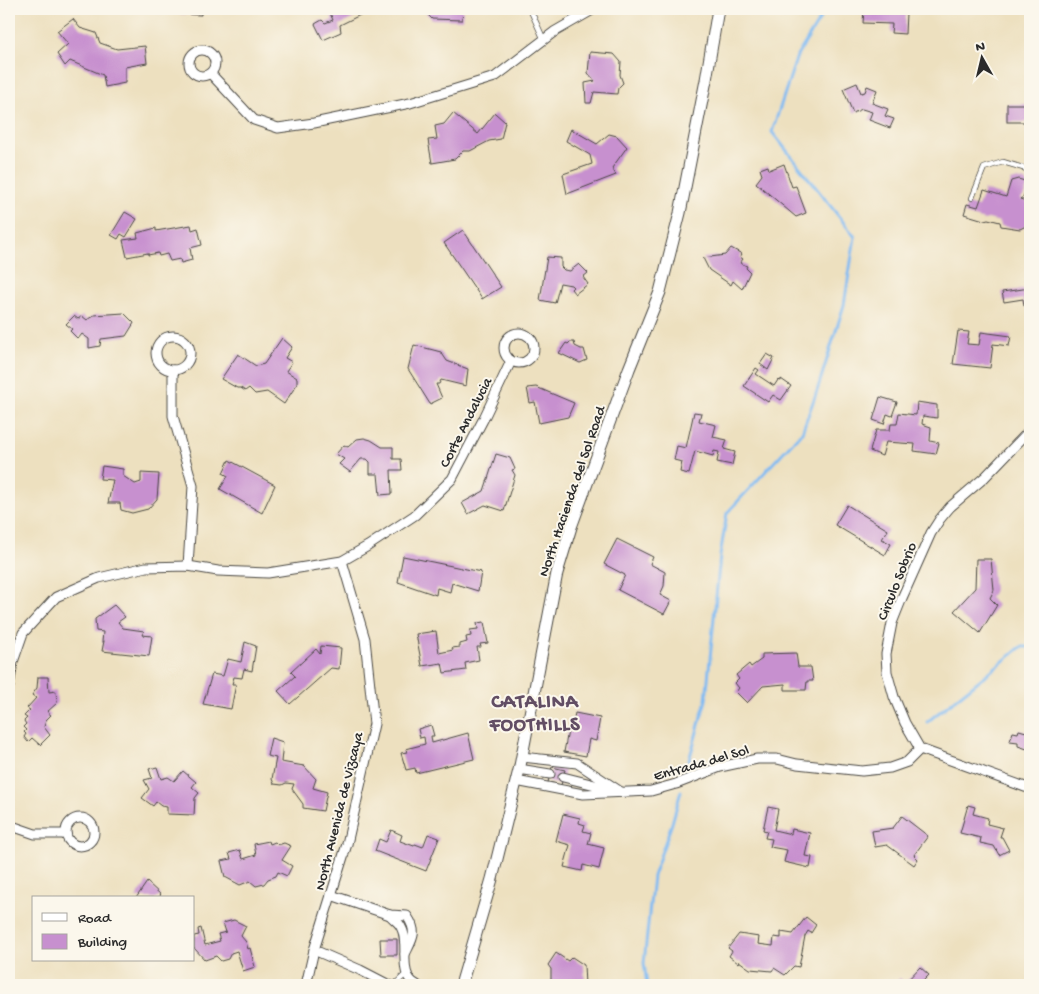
<svg xmlns="http://www.w3.org/2000/svg" width="1039" height="994" font-family="'Gochi Hand',sans-serif">
  <rect width="100%" height="100%" fill="#fbf7ec"/>
  <filter id="ink" filterUnits="userSpaceOnUse"><feTurbulence type="fractalNoise" baseFrequency=".02" numOctaves="2"/><feDisplacementMap in="SourceGraphic" scale="10" xChannelSelector="R" yChannelSelector="G"/><feConvolveMatrix kernelMatrix="1 2 1 2 8 2 1 2 1" color-interpolation-filters="sRGB"/></filter>
  <filter id="wash" filterUnits="userSpaceOnUse"><feTurbulence type="fractalNoise" baseFrequency=".0096" numOctaves="4" result="noise"/><feDisplacementMap in="SourceGraphic" scale="20" xChannelSelector="R" yChannelSelector="G"/><feGaussianBlur stdDeviation="1.12" result="paint"/><feColorMatrix in="noise" values="0 0 0 0 0 0 0 0 0 0 0 0 0 0 0 0 0 1.4 0 .05"/><feComposite in="paint" operator="in"/></filter>
  <g filter="url(#wash)">
    <rect width="100%" height="100%" fill="#ede0bf"/>
    <g fill="none" stroke-linecap="round" stroke-linejoin="round">
      <!-- stream -->
      <g stroke="#81bbf2" stroke-width="3">
        <path d="M927,722L1021,647H1030"/>
        <path d="M686,771L706,700L720,556L727,513L802,432L817,391L844,305L855,237L772,132L797,56L826,9"/>
        <path d="M647,985L644,963L653,876L672,823L681,791"/>
      </g>
    </g>
    <g id="blocks">
      <!-- building -->
      <g fill="#c790cf">
        <path d="M154,9H201V15L154,13Z"/>
        <path d="M328,9H338L339,11L344,9H372L340,25L341,32L323,40L315,24L322,20L325,23L333,20Z"/>
        <path d="M422,9H463L462,20L432,19Z"/>
        <path d="M864,9H897V13H906L905,34L891,33L892,24L863,23Z"/>
        <path d="M73,19L80,28L96,33L100,43L117,49L145,46L147,63L125,67V83L105,87L103,75L70,61L65,66L57,54L68,44L57,31Z"/>
        <path d="M590,52L614,54L621,62L620,75L623,83L618,88L617,94L594,92L591,103H586L585,83L595,81L588,73Z"/>
        <path d="M857,83L861,93L865,92L867,86L877,90L872,103L888,109L885,116L894,119L890,128L869,120L872,112L862,109L853,113L843,89Z"/>
        <rect x="1007" y="104" width="23" height="18"/>
        <path d="M453,113L478,134L495,113L505,122L501,139L489,141L470,151H463L455,159L432,163L428,140L437,139L435,126L444,124Z"/>
        <path d="M571,129L597,144L609,134L617,136L627,147L612,168L616,175L567,194L563,174L592,164L590,155L566,141Z"/>
        <path d="M784,164L792,187L796,186L806,213L796,217L756,183L762,175L760,169L768,166L769,170Z"/>
        <path d="M1018,179L1025,181L1028,186L1023,197L1020,199L1028,202L1030,207V224L1020,229L1001,226L1000,222L988,219L984,220L964,214L967,204L978,207L984,190L1006,197L1011,181Z"/>
        <path d="M125,212L137,219L126,237L121,234L118,239L111,235Z"/>
        <path d="M191,225L192,230L198,228L202,245L190,248L192,260L181,263L180,259L170,261L167,254L159,256L158,253L148,255V253L127,257L123,240L138,238L137,233L156,228V231Z"/>
        <path d="M463,230L501,287L482,299L444,243Z"/>
        <path d="M731,248L742,254L740,257L743,259L740,263L747,266L746,268L750,272L742,289L733,281L731,285L709,270L703,258L725,255Z"/>
        <path d="M547,257L561,258V267L564,270L570,271L579,264L588,273L583,277L588,284L575,294L571,289L573,287L571,285L560,283L555,303L540,300Z"/>
        <path d="M1030,288V305L1024,306L1023,299L1004,302L1002,292Z"/>
        <path d="M124,313L134,323L126,336L101,339L100,346L89,348V339L82,334L78,339L70,331L72,329L66,324L74,316L78,319L82,316L87,320L94,315Z"/>
        <path d="M958,331L969,332L967,344L979,345L981,332L1011,336L1009,346L993,344L990,368L953,364Z"/>
        <path d="M282,338L292,347L285,358L292,362L286,371L297,378V384L284,404L267,392L255,394L249,388L245,391L241,388H237L221,379L238,354L256,366L264,364Z"/>
        <path d="M570,342H574L575,346L581,349H584L587,360L580,363L559,353L566,343L568,344Z"/>
        <path d="M414,345L441,352L447,361L468,369L466,386L441,380L439,384H436L442,398L430,404L408,369Z"/>
        <path d="M767,354L774,358L768,370L760,364Z"/>
        <path d="M756,368L759,370L756,374L774,386L778,380L781,381V379L791,386L781,400L773,395L768,402L744,386Z"/>
        <path d="M536,387L574,403L568,417L539,423L535,402L530,403L527,388Z"/>
        <path d="M880,397L897,402L892,416L887,414L884,424L873,420Z"/>
        <path d="M917,402L937,405V418L923,416L922,424L931,427L930,441L939,443L936,454L914,451L915,444L886,442L882,456L870,451L876,430H890L891,424H897L899,413L916,415Z"/>
        <path d="M694,412L701,413L699,421L716,425L713,437L727,440L724,449L735,452L732,465L717,462L719,452L714,451L713,456L695,451L689,474L680,472L682,462L674,460L677,446L686,448Z"/>
        <path d="M364,438L371,440L382,447H393V459H401L402,470H391L392,494L380,495L378,474H370V462L367,459H361L350,472L339,464L344,459L336,454L344,445L348,447L357,439Z"/>
        <path d="M496,454L510,458L515,469L512,470L515,475L504,511L485,505L468,514L462,503L484,491Z"/>
        <path d="M229,460L275,485L262,513L220,489L228,476L223,473Z"/>
        <path d="M102,466L123,469V476L135,484L141,482V473L159,474L157,499L148,509L132,513L121,510L120,503H108L113,480L100,479Z"/>
        <path d="M847,505L888,530L882,539L891,544L885,555L835,525Z"/>
        <path d="M617,539L653,557L650,564L665,572L664,586L660,595L671,601L664,614L618,590L625,575L604,564Z"/>
        <path d="M403,556L481,572L478,591L452,583L450,592L437,588L436,595L398,582Z"/>
        <path d="M976,559H991L994,590L990,598L997,605L980,633L954,611L975,588Z"/>
        <path d="M114,605L125,617L118,622L123,628L144,631L142,635L152,636L149,656L102,651L104,641L102,642L103,632L96,631L95,619Z"/>
        <path d="M484,622L488,643L480,644L481,647H477L479,660L465,663L466,670L444,673L442,663L422,666L416,634L436,631L439,653L453,650L452,648L460,647V644L467,642L466,637L471,636L470,630L478,629L477,623Z"/>
        <path d="M245,642L256,646L252,671L244,669L242,678L234,677L232,684H236L231,709L203,704L212,674L223,676L228,659L241,662Z"/>
        <path d="M321,646L341,648L339,669L331,668L290,704L278,691L295,676L291,672L316,649L320,654Z"/>
        <path d="M796,653L798,667H811L813,681H807L806,690H785V684L763,686L747,703L736,692L739,688L735,683L739,679L736,675L749,664L751,667L762,659V654Z"/>
        <path d="M38,677H48L49,692L56,691L57,703L47,712L51,715L46,720L44,727L50,735L40,745L32,738L28,742L24,737L26,734L24,732L26,730L23,727L26,724L24,721L27,718L24,716L30,710L27,708L36,698L32,695L37,688Z"/>
        <path d="M575,713L600,718L596,741L589,739L586,756L564,752L568,731L571,732Z"/>
        <path d="M431,725L434,736H431L432,743L468,733L474,759L416,773L415,768L406,770L401,753L407,752L406,749L425,744L424,737L420,738L418,729Z"/>
        <path d="M1019,730L1030,733V750L1018,746V742L1010,741L1013,732L1018,733Z"/>
        <path d="M271,738L283,742L281,762L304,766L316,779L313,788L327,792L323,811L303,808V804L292,789L294,784L286,783L282,785L274,784L272,779L276,758L267,756Z"/>
        <path d="M157,767L161,779L168,777L174,781L183,771L196,782L192,787L199,793L195,798L194,815L167,814V807L161,806L156,802L153,806L142,798L149,789L144,780L152,778L149,769Z"/>
        <path d="M552,767L565,770L561,785L548,782Z"/>
        <path d="M968,805L975,807L973,814L988,818L987,824L1003,828L1000,837H1002L1009,850L999,855L994,846L980,843L981,838L960,833Z"/>
        <path d="M768,807L778,809L774,830L791,834L792,829L810,833L805,856L812,857L810,868L784,862L787,850L770,847L772,839L765,838L767,831L763,830Z"/>
        <path d="M563,814L580,818L579,823L585,825L583,831L591,833L588,844L604,848L599,869L583,865L582,871L564,867L570,845L556,841Z"/>
        <path d="M902,816L928,836L914,855L918,859L914,865L887,845L875,847L872,831L893,828Z"/>
        <path d="M391,830L402,835L400,841L414,846L415,844L423,847L428,834L439,838L426,871L375,851L379,839L386,842Z"/>
        <path d="M269,841L270,844L275,842L278,845L284,843L291,846L282,860L292,866L287,876L278,872L276,876L268,879L264,884L256,886L250,881L240,885L225,877L221,861L231,859L229,853L240,850L243,859L256,855L254,844Z"/>
        <path d="M147,882L161,895L158,898H136Z"/>
        <path d="M806,917L816,925L811,933L808,931L805,936L799,967L794,966L785,975L774,968L772,971L750,969L739,961L738,963L729,956L732,951L728,948L739,934L759,937L758,944L773,946L774,937L781,938V932L793,934Z"/>
        <path d="M234,920L246,926L241,936L246,942L248,949L250,948L255,967L243,971L237,951L231,953L228,959L221,961L216,956L205,960L194,948V936L199,935L198,929L201,928L205,945L220,941L218,934L226,932L223,923Z"/>
        <path d="M380,939H397V955H381Z"/>
        <path d="M556,953L568,961L572,957L584,965L585,985H551V969L548,965Z"/>
        <path d="M920,967L929,975L919,985H893L900,978L905,983Z"/>
      </g>
    </g>
  </g>
  <g filter="url(#ink)">
    <use href="#blocks" fill-opacity="0" stroke="#484641" stroke-width="1"/>
    <g fill="none" stroke-linecap="round" stroke-linejoin="round">
      <!-- service casing -->
      <g stroke="#484641" stroke-width="6">
        <g id="service">
          <path d="M530,9L544,40"/>
          <path d="M972,198L984,168L1003,162L1030,170"/>
          <path d="M394,985L406,974"/>
        </g>
      </g>
      <!-- minor casing -->
      <g stroke="#484641" stroke-width="11">
        <g id="minor">
          <circle cx="202" cy="63" r="13"/>
          <path d="M211,74L254,120L278,128L314,123L410,103L495,77L554,32L594,9"/>
          <circle cx="519" cy="348" r="15"/>
          <circle cx="173" cy="353" r="17"/>
          <path d="M173,370V416L193,486L188,566"/>
          <path d="M1030,430L985,477L950,507L940,519L931,533L902,598L892,623L886,654L887,672L894,697L905,723L920,749L1025,787L1030,788"/>
          <path d="M9,686L13,662L23,633L56,597L99,578L146,567L188,566L218,571L268,573L342,561L368,546L415,515L452,479L484,418L511,361"/>
          <path d="M522,757L577,763L621,792"/>
          <path d="M519,769L550,774"/>
          <path d="M563,777L611,789"/>
          <path d="M516,781L583,794L651,791L676,784L720,767L757,759H777L797,764L862,771L890,768L907,762L920,749"/>
          <circle cx="80" cy="832" r="14"/>
          <path d="M9,825L35,834H66"/>
          <path d="M331,895L390,915L407,916C418,932 413,938 405,954"/>
          <path d="M390,915C393,919 399,922 401,927C411,944 396,975 417,985"/>
          <path d="M314,950L360,970L389,985"/>
          <path d="M306,985L314,950L347,844L374,724L365,639L342,561"/>
        </g>
      </g>
      <!-- tertiary casing -->
      <g stroke="#484641" stroke-width="13">
        <path id="tertiary" d="M461,985L492,879L520,766L557,573L571,527L629,369L660,292L680,213L706,80L718,9"/>
      </g>
      <!-- service -->
      <use href="#service" stroke="#fff" stroke-width="4.5"/>
      <!-- minor -->
      <use href="#minor" stroke="#fff" stroke-width="9"/>
      <!-- tertiary -->
      <use href="#tertiary" stroke="#fff" stroke-width="11"/>
    </g>
  </g>
  <g text-anchor="middle" stroke-width="4" stroke-linejoin="round" paint-order="stroke">
    <!-- street labels -->
    <g font-size="15" fill="#2b2b2b" stroke="#fbf7ec">
      <text transform="translate(465 422) rotate(-63)" y="5">Corte Andalucia</text>
      <text transform="translate(571 491) rotate(-71)" y="5">North Hacienda del Sol Road</text>
      <text transform="translate(896 581) rotate(-68)" y="5">Circulo Sobrio</text>
      <text transform="translate(701 762) rotate(-16)" y="5">Entrada del Sol</text>
      <text transform="translate(338 811) rotate(-76)" y="5">North Avenida de Vizcaya</text>
    </g>
    <!-- district labels -->
    <g font-size="20" font-weight="bold" letter-spacing="1" fill="#624e64" stroke="#fbf7ec">
      <text x="535" y="707">CATALINA<tspan x="535" dy="23">FOOTHILLS</tspan></text>
    </g>
  </g>
  <!-- margin -->
  <rect width="1039" height="994" fill="none" stroke="#fbf7ec" stroke-width="30"/>
  <!-- legend -->
  <rect x="32" y="896" width="162" height="65" fill="#fbf7ec" stroke="#a8a59f"/>
  <rect x="42" y="913" width="25" height="8" fill="#ffffff" stroke="#a8a59f"/>
  <text x="78" y="922" font-size="15" fill="#2b2b2b">Road</text>
  <rect x="42" y="934" width="25" height="15" fill="#c790cf" stroke="#a8a59f"/>
  <text x="78" y="946" font-size="15" fill="#2b2b2b">Building</text>
  <!-- north arrow -->
  <g transform="translate(982 58) rotate(352)" stroke="#fbf7ec" stroke-width="4" paint-order="stroke">
  <path d="M0-4L9 19L0 12L-9 19Z" fill="#2b2b2b"/>
  <text y="-8" font-size="14" font-weight="bold" text-anchor="middle" fill="#2b2b2b">N</text>
  </g>
</svg>
